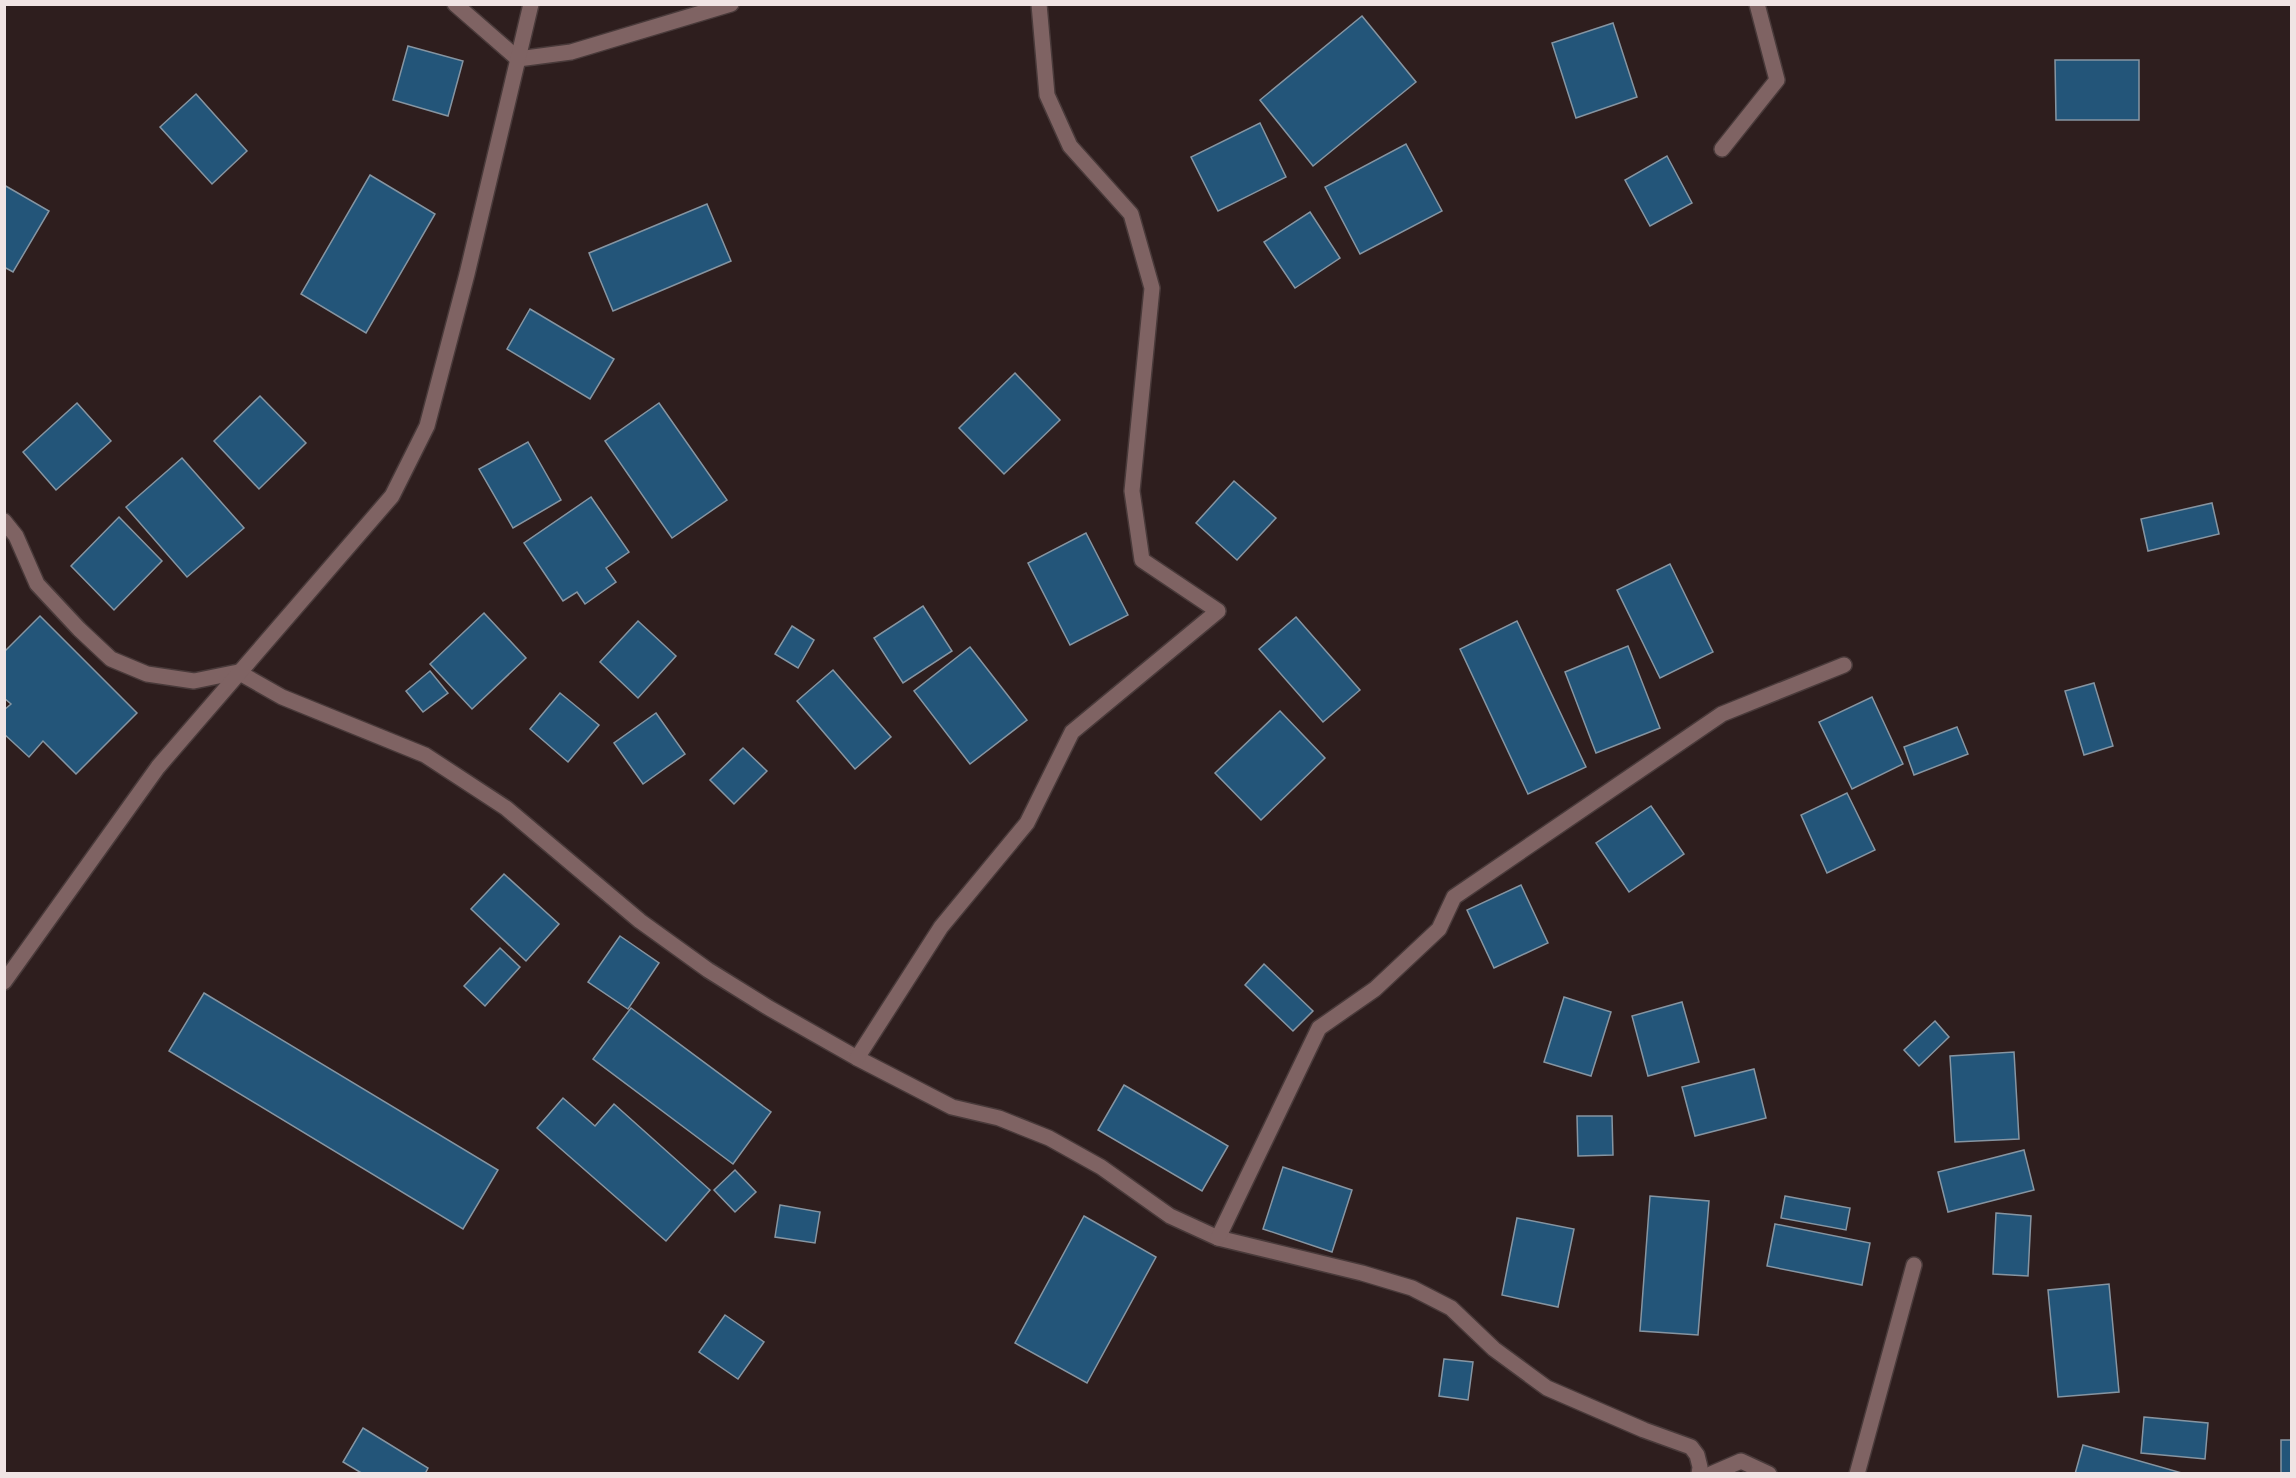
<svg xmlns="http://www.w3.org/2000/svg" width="2296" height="1478" font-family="'Sofia Sans Condensed',sans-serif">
  <rect width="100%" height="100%" fill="#2e1e1e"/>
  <!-- building -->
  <g fill="#235579" stroke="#8695a2" stroke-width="1.5">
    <path d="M1362,16L1416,82L1313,166L1260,100Z"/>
    <path d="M1613,23L1637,97L1576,118L1552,43Z"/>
    <path d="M408,46L463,61L448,116L393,100Z"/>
    <path d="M2055,60H2139V120H2056Z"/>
    <path d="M196,94L247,151L212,184L160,127Z"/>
    <path d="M1260,123L1286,177L1218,211L1191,157Z"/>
    <path d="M1406,144L1442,211L1360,254L1325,187Z"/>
    <path d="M1667,156L1692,203L1650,226L1625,180Z"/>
    <path d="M370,175L435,214L366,333L301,294Z"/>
    <path d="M4,185L49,211L13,272L4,267Z"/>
    <path d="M707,204L731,261L613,311L589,253Z"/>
    <path d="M1310,212L1340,258L1295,288L1264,242Z"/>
    <path d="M530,309L614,359L590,399L507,349Z"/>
    <path d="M1015,373L1060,420L1004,474L959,428Z"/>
    <path d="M260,396L306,443L259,489L214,441Z"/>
    <path d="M77,403L111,441L56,490L23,452Z"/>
    <path d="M659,403L727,500L672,538L605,441Z"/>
    <path d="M528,442L561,500L513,528L479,469Z"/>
    <path d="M182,458L244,528L187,577L126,507Z"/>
    <path d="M1234,481L1276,518L1237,560L1196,523Z"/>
    <path d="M591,497L629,552L606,568L616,582L585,604L577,592L563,601L524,543Z"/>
    <path d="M2212,503L2219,534L2148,551L2141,519Z"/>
    <path d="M119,517L162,561L114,610L71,566Z"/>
    <path d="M1086,533L1128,615L1070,645L1028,563Z"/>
    <path d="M1670,564L1713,652L1660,678L1617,590Z"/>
    <path d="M923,606L952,651L903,683L874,638Z"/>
    <path d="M484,613L526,658L472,709L430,664Z"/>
    <path d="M40,616L137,713L76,774L43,741L29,757L4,734V710L11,704L4,698V652Z"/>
    <path d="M1296,617L1360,690L1323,722L1259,649Z"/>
    <path d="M638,621L676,656L638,698L600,662Z"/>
    <path d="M1517,621L1586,767L1528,794L1460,649Z"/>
    <path d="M792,626L814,640L798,668L775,654Z"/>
    <path d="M1628,646L1660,728L1596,753L1565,672Z"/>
    <path d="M970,647L1027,720L970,764L914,691Z"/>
    <path d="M833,670L891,737L855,769L797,701Z"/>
    <path d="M430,671L448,693L423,712L406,691Z"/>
    <path d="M2094,683L2113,746L2084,755L2065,691Z"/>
    <path d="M560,693L599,725L568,762L530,729Z"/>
    <path d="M1872,697L1903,764L1852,789L1819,722Z"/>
    <path d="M1280,711L1325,758L1261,820L1215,773Z"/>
    <path d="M656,713L685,754L643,784L614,743Z"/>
    <path d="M1957,727L1968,754L1914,775L1904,747Z"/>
    <path d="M743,748L767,771L734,804L710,780Z"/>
    <path d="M1847,793L1875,850L1827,873L1801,815Z"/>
    <path d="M1651,806L1684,854L1629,892L1596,843Z"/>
    <path d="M504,874L559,924L526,961L471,909Z"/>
    <path d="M1521,885L1548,943L1494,968L1467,910Z"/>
    <path d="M620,936L659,963L628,1009L588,982Z"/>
    <path d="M500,948L520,967L485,1006L464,986Z"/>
    <path d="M1264,964L1313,1011L1293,1031L1245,985Z"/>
    <path d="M204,993L498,1170L463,1229L169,1051Z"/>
    <path d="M1564,997L1611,1012L1591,1076L1544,1062Z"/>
    <path d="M1682,1002L1699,1062L1648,1076L1632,1016Z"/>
    <path d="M631,1008L771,1112L733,1164L593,1059Z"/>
    <path d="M1935,1021L1949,1037L1919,1066L1904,1050Z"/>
    <path d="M2014,1052L2019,1139L1955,1142L1950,1056Z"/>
    <path d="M1754,1069L1766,1118L1695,1136L1682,1087Z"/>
    <path d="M1124,1085L1228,1146L1202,1191L1098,1130Z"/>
    <path d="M563,1098L595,1126L614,1104L710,1190L666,1241L537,1128Z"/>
    <path d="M1577,1116H1612L1613,1155L1578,1156Z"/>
    <path d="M2024,1150L2034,1190L1948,1212L1938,1172Z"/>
    <path d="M1283,1167L1352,1190L1332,1252L1263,1229Z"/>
    <path d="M735,1170L756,1192L735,1212L714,1190Z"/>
    <path d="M1650,1196L1709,1201L1698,1335L1640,1331Z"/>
    <path d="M1785,1196L1850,1208L1846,1230L1781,1218Z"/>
    <path d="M780,1205L820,1212L815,1243L775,1237Z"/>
    <path d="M1996,1213L2031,1216L2028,1276L1993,1274Z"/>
    <path d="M1084,1216L1156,1257L1087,1383L1015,1343Z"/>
    <path d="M1517,1218L1574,1229L1558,1307L1502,1295Z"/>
    <path d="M1775,1224L1870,1243L1862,1285L1767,1266Z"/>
    <path d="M2109,1284L2119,1392L2058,1397L2048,1290Z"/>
    <path d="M725,1315L764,1342L738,1379L699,1352Z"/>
    <path d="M1444,1359L1473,1362L1468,1400L1439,1396Z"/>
    <path d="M2144,1417L2208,1423L2205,1459L2141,1453Z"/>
    <path d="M363,1428L428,1468L425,1474H363L343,1462Z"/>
    <rect x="2281" y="1440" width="11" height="34"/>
    <path d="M2083,1445L2182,1473V1474H2075Z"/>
  </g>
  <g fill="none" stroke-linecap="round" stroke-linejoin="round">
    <!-- street casing -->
    <g stroke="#493a3a" stroke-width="18">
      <g id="street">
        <path d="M455,4L518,59L571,52L731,4"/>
        <path d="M1722,149L1777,80L1757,4"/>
        <path d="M4,521L16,536L37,584L79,629L111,659L147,674L194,681L238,672L282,697L425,755L506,808L640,921L708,970L769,1008L857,1058L952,1107L999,1118L1049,1138L1101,1167L1170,1216L1218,1238L1362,1273L1412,1288L1451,1308L1494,1349L1547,1388L1644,1430L1691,1447L1697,1455L1700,1467L1699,1474"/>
        <path d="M4,982L158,767L392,496L427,426L467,274L531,4"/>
        <path d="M857,1058L941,927L1027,823L1072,732L1218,611L1142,560L1132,491L1152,288L1131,214L1070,146L1047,95L1039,4"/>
        <path d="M1218,1238L1319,1028L1375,989L1439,929L1454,897L1722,714L1844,665"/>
        <path d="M1711,1474L1741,1461L1769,1474"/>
        <path d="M1857,1474L1914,1265"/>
      </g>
    </g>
    <!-- street -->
    <use href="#street" stroke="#7f6363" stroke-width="15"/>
  </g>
  <!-- border -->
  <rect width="2296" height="1478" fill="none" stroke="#f0e4e4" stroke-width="12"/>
</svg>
